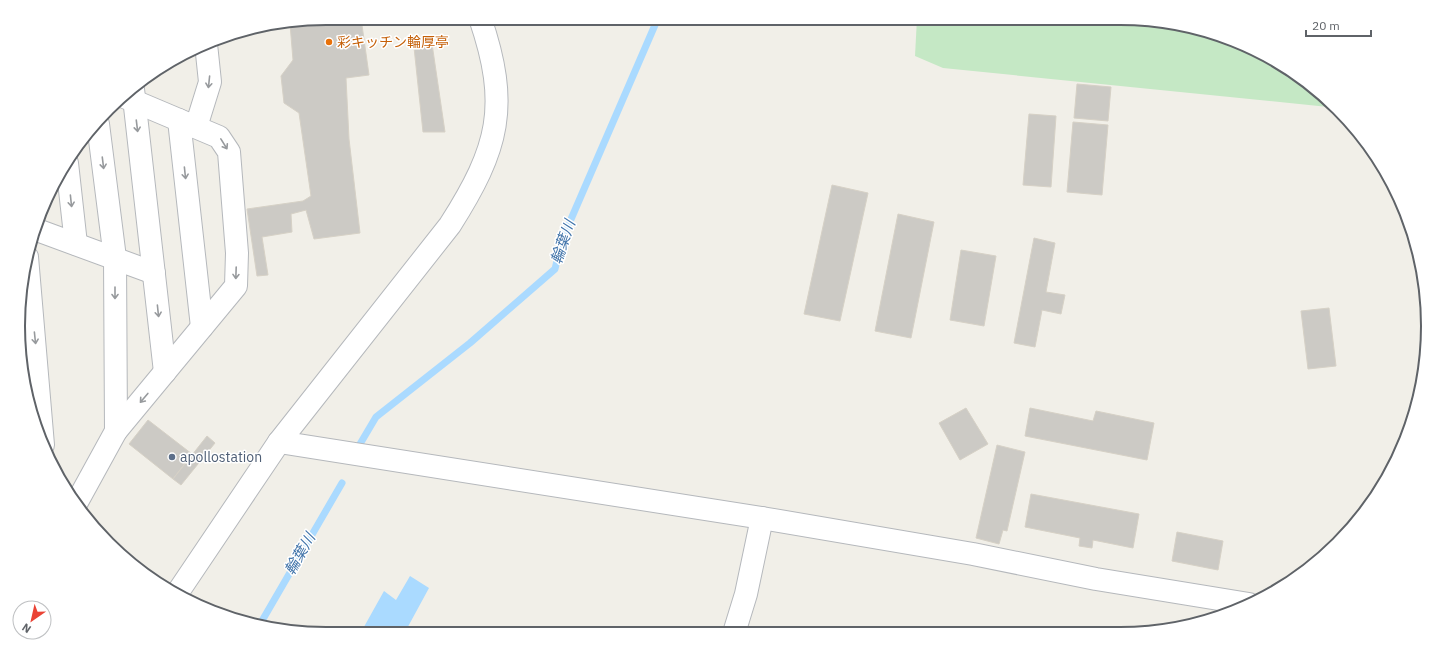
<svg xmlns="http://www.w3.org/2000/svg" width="1446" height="652" font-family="'IBM Plex Sans','Noto Sans JP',sans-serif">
  <rect width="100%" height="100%" fill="#f1efe8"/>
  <!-- green -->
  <path fill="#c5e8c5" d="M917,18H1120L1180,24L1238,41L1291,70L1338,108L943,68L915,56Z"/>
  <!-- water -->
  <path fill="#aadaff" d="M410,576L429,588L404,634H360L384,591L396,600Z"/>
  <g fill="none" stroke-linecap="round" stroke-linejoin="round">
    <!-- stream -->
    <g stroke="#aadaff" stroke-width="7">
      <path d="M360,444L376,417L470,343L555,269L562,240L658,18"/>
      <path d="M259,626L342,483"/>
    </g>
  </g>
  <!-- building -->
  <g fill="#cccac5" stroke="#d6d1c6">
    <path d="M326,18H361L369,75L346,78L349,139L360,233L314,239L306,210L291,214L292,232L262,237L268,275L257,276L247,209L303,201L311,196L299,113L284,103L281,76L293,60L290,24Z"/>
    <path d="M431,37L445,132H423L413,38Z"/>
    <path d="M1077,84L1111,87L1108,121L1074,118Z"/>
    <path d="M1029,114L1056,116L1051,187L1023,185Z"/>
    <path d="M1073,122L1108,125L1102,195L1067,192Z"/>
    <path d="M832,185L868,193L840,321L804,314Z"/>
    <path d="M898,214L934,222L911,338L875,331Z"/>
    <path d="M1034,238L1055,243L1046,292L1065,295L1061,314L1042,310L1035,347L1014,343Z"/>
    <path d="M961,250L996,256L984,326L950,320Z"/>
    <path d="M1329,308L1336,366L1308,369L1301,311Z"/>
    <path d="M1424,367L1422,386L1420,394Z"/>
    <path d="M966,408L988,444L960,460L939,423Z"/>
    <path d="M1030,408L1093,421L1096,411L1154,423L1147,460L1025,436Z"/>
    <path d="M148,420L192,454L173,479L129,444Z"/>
    <path d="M207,436L215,443L181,485L173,479Z"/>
    <path d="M997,445L1025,452L1007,531L1003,530L999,544L976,538Z"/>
    <path d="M1031,494L1139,514L1133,548L1093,540L1092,548L1079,546L1080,538L1025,527Z"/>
    <path d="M1177,532L1223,541L1218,570L1172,561Z"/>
  </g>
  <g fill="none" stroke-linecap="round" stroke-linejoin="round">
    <!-- minor casing -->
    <g stroke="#b5b8bc" stroke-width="24">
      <g id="minor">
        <path d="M133,89L165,372"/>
        <path d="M179,120L202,327"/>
        <path d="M98,124L115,258L116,431"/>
        <path d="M196,127L210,82L206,44"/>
        <path d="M67,163L76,244"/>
        <path d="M37,230L154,273"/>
        <path d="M27,257L43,445"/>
        <path d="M279,442L762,518L973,554L1096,579L1249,604"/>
        <path d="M77,502L116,431L236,286L237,253L229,152L219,137L122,96"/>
        <path d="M178,592L279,442L450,225C499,148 510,106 480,18"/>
        <path d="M734,633L746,594L762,518"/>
      </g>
    </g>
    <!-- minor -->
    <use href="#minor" stroke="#fff" stroke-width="22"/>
  </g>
  <!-- one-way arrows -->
  <defs><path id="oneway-shaft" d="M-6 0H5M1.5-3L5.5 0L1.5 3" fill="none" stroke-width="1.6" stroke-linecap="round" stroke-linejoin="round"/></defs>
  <g stroke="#979a9d">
    <use href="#oneway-shaft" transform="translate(209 82) rotate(96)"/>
    <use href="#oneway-shaft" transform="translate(137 126) rotate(83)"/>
    <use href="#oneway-shaft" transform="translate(224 144) rotate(58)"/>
    <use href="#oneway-shaft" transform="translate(103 163) rotate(83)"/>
    <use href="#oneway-shaft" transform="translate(185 173) rotate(84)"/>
    <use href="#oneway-shaft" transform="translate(71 201) rotate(84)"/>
    <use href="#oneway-shaft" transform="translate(236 273) rotate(92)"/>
    <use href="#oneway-shaft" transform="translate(115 293) rotate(90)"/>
    <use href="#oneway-shaft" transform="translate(158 311) rotate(84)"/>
    <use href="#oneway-shaft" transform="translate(35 338) rotate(84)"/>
    <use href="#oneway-shaft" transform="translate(144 398) rotate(130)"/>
  </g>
  <!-- markers -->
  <circle fill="#e8710a" stroke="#fff" stroke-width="1.5" cx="329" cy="42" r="4"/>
  <circle fill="#5c6f8a" stroke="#fff" stroke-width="1.5" cx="172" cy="457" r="4"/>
  <g text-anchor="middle" stroke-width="3" stroke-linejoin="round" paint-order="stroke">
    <!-- food labels -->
    <g font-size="14" fill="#c56008" stroke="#fff" text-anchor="start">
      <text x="337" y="47">彩キッチン輪厚亭</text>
    </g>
    <!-- service labels -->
    <g font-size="14" fill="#4e5e75" stroke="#fff" text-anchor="start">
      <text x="180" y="462">apollostation</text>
    </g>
    <!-- water labels -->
    <g font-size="15" font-style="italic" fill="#4174aa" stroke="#fff">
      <text transform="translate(563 242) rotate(-71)" y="5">輪葉川</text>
      <text transform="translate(300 554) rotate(-60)" y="5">輪葉川</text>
    </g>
  </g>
  <!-- crop -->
  <path d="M0 0H1446V652H0ZM326 25H1120A301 301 0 0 1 1421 326V326A301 301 0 0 1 1120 627H326A301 301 0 0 1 25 326V326A301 301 0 0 1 326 25Z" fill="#fff" fill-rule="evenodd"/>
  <path fill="none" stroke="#5f6368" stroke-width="2" d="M326 25H1120A301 301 0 0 1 1421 326V326A301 301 0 0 1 1120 627H326A301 301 0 0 1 25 326V326A301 301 0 0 1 326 25Z"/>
  <!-- north arrow -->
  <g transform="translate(32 620) rotate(214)"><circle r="19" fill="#ffffff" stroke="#bfc1c3"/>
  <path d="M0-3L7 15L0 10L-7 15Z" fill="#ea4335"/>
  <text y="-6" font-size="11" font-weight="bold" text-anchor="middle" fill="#5f6368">N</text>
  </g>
  <!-- scale -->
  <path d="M1306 30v6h65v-6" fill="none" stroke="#5f6368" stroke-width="2"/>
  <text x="1312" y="30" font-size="12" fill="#5f6368" stroke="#ffffff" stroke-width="3" paint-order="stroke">20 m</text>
</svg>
